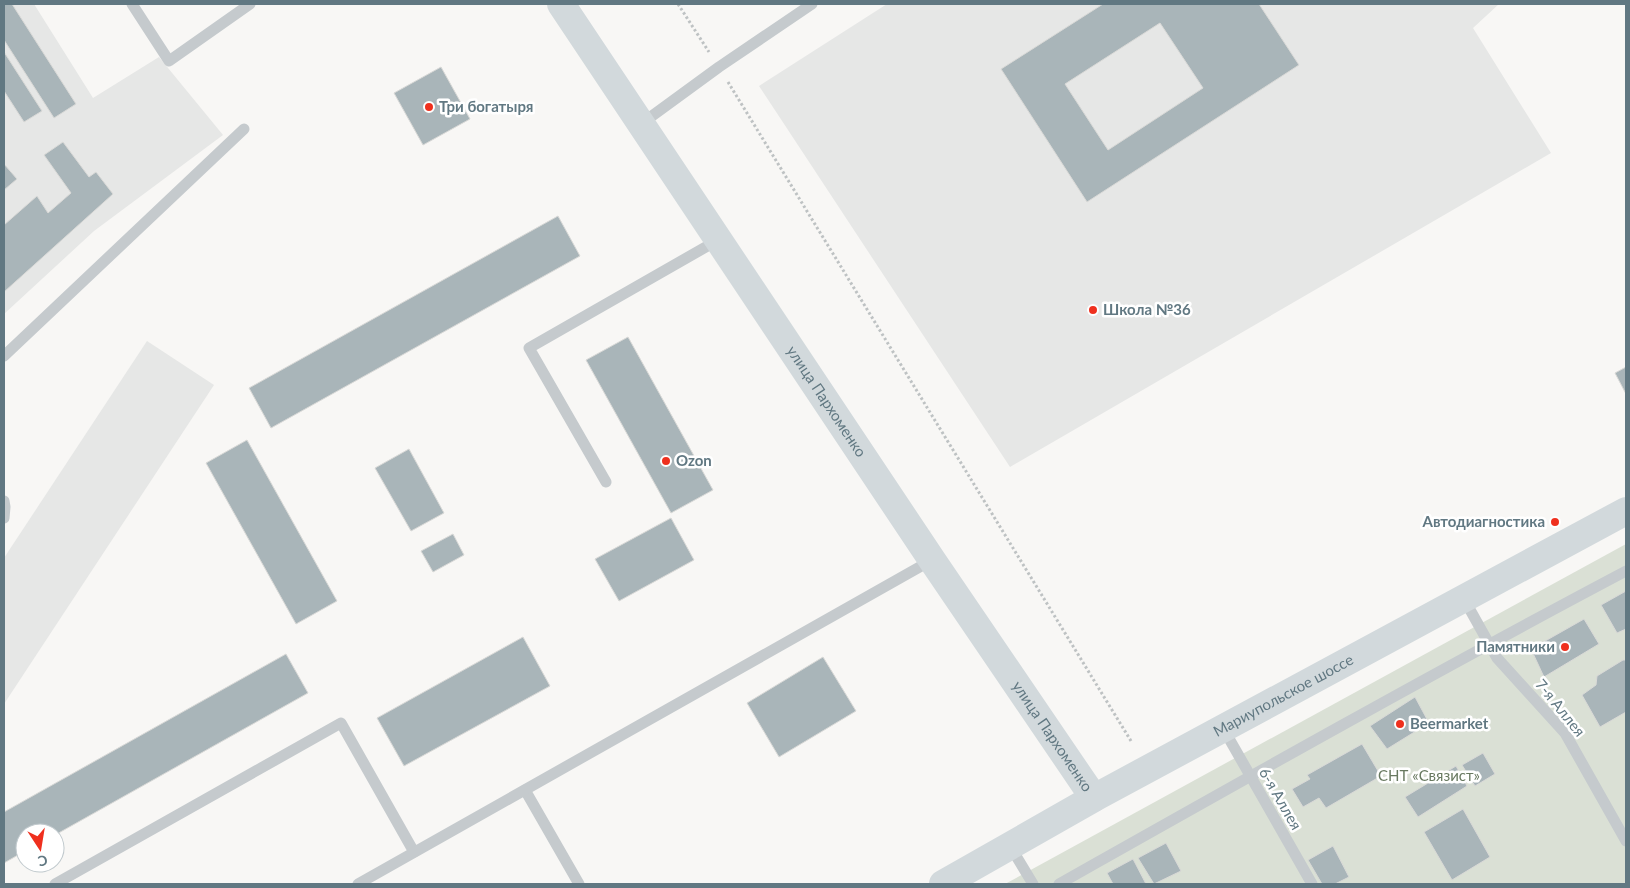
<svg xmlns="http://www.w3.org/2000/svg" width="1630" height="888" font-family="Lato,sans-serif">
  <rect width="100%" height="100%" fill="#f8f7f5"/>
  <!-- built -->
  <g fill="#e6e7e6">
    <path d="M4,4H34L93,98L159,57L223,135L94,231L4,314Z"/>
    <path d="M887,4H1499L1473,28L1551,153L1010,467L759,86Z"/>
    <path d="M147,341L214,385L4,704V558Z"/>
  </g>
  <!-- green -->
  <path fill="#dae0d5" d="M1626,544V884H1005Z"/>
  <!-- building -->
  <g fill="#a9b5b9" stroke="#d9d9d7" fill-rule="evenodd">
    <path d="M4,4H12L76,104L54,118L4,40Z"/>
    <path d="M1103,4H1259L1299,65L1087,202L1001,69ZM1160,23L1203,88L1108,150L1065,84Z"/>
    <path d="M4,52L42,111L24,122L4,91Z"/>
    <path d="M441,67L470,119L423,145L394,93Z"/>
    <path d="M63,142L89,177L96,172L113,194L4,292V225L37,196L48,213L71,193L44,155Z"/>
    <path d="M4,164L17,179L4,190Z"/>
    <path d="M558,216L580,256L271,428L249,388Z"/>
    <path d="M628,337L713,490L671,513L586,360Z"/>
    <path d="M1626,367V394L1615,373Z"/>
    <path d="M247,440L337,601L296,624L206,463Z"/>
    <path d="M409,449L444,513L411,531L375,468Z"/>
    <path d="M671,518L694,560L619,601L595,559Z"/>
    <path d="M453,534L464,555L433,572L421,551Z"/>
    <path d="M1626,591V629L1617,633L1601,605Z"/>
    <path d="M1584,619L1599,644L1544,677L1531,649Z"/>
    <path d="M523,637L550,686L404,766L377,718Z"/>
    <path d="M286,654L308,693L55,835V833H25V851L4,863V812Z"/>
    <path d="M823,657L856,711L779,757L747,703Z"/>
    <path d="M1623,660H1626V712L1600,727L1582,695L1596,685L1597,676Z"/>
    <path d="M1415,697L1429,723L1387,749L1370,726Z"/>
    <path d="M1362,744L1381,776L1326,808L1319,798L1303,807L1292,789L1310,779L1307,775Z"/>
    <path d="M1483,753L1495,774L1475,786L1462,765Z"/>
    <path d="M1456,766L1467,786L1418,817L1405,797Z"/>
    <path d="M1463,809L1490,857L1452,880L1424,832Z"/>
    <path d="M1166,843L1181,871L1154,884L1138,858Z"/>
    <path d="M1333,846L1349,877L1335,884H1322L1308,860Z"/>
    <path d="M1133,859L1146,884H1113L1107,873Z"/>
  </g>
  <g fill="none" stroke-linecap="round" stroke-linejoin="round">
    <!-- path -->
    <g stroke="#bec2c3" stroke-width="3" stroke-dasharray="2.5 2.5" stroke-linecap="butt">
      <path d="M678,4L709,52"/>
      <path d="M728,82L1131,741"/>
    </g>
    <!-- lane -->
    <g stroke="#c5cacd" stroke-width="11">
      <path d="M132,4L169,61L250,4"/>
      <path d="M641,124L719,67L812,4"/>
      <path d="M4,356L244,129"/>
      <path d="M606,482L529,348L718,240"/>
      <path d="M4,501L5,507L4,518"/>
      <path d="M1464,599L1497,658L1565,733L1626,841"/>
      <path d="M1223,728L1312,884"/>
      <path d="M525,790L579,884"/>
      <path d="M1010,846L1033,884"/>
      <path d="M55,884L341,723L414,852"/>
      <path d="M358,884L932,560"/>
      <path d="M1059,884C1247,778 1435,672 1626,571"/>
    </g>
    <!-- secondary -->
    <path stroke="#d2d9dc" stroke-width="28" id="s1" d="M561,4L932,560L1094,798"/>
    <!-- primary -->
    <path stroke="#d2d9dc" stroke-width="28" id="s2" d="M943,884L1094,798L1626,511"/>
  </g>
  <!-- markers -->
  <g fill="#ef301e" stroke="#fff" stroke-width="2">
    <circle cx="429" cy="107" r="5"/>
    <circle cx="1093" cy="310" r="5"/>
    <circle cx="666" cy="461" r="5"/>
    <circle cx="1555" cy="522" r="5"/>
    <circle cx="1565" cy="647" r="5"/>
    <circle cx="1400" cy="724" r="5"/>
  </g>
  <g text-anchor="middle" stroke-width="5" stroke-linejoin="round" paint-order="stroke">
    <!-- poi labels -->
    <g font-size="15" font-weight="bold" fill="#617882" stroke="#fff" text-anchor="start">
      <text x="439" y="112">Три богатыря</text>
      <text x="1103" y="315">Школа №36</text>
      <text x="676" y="466">Ozon</text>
      <text x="1545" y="527" text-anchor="end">Автодиагностика</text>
      <text x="1555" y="652" text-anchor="end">Памятники</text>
      <text x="1410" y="729">Beermarket</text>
    </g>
    <!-- street labels -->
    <g font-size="15" fill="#617882" stroke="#fff">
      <text dy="5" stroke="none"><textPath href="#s1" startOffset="478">улица Пархоменко</textPath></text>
      <text dy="5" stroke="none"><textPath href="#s2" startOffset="389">Мариупольское шоссе</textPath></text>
      <text transform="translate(1560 708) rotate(51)" y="5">7-я Аллея</text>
      <text dy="5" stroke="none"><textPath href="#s1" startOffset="882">улица Пархоменко</textPath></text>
      <text transform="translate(1280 799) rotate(60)" y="5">6-я Аллея</text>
    </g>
    <!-- park labels -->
    <g font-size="15" fill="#687960" stroke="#fff">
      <text x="1429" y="781">СНТ «Связист»</text>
    </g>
  </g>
  <!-- border -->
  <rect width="1630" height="888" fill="none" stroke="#617882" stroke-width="10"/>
  <!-- north arrow -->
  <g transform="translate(40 848) rotate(168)"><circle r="24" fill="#ffffff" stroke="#c0c9cd"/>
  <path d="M0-4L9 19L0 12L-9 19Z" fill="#ef301e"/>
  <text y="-8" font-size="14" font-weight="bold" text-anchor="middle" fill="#617882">С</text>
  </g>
</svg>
